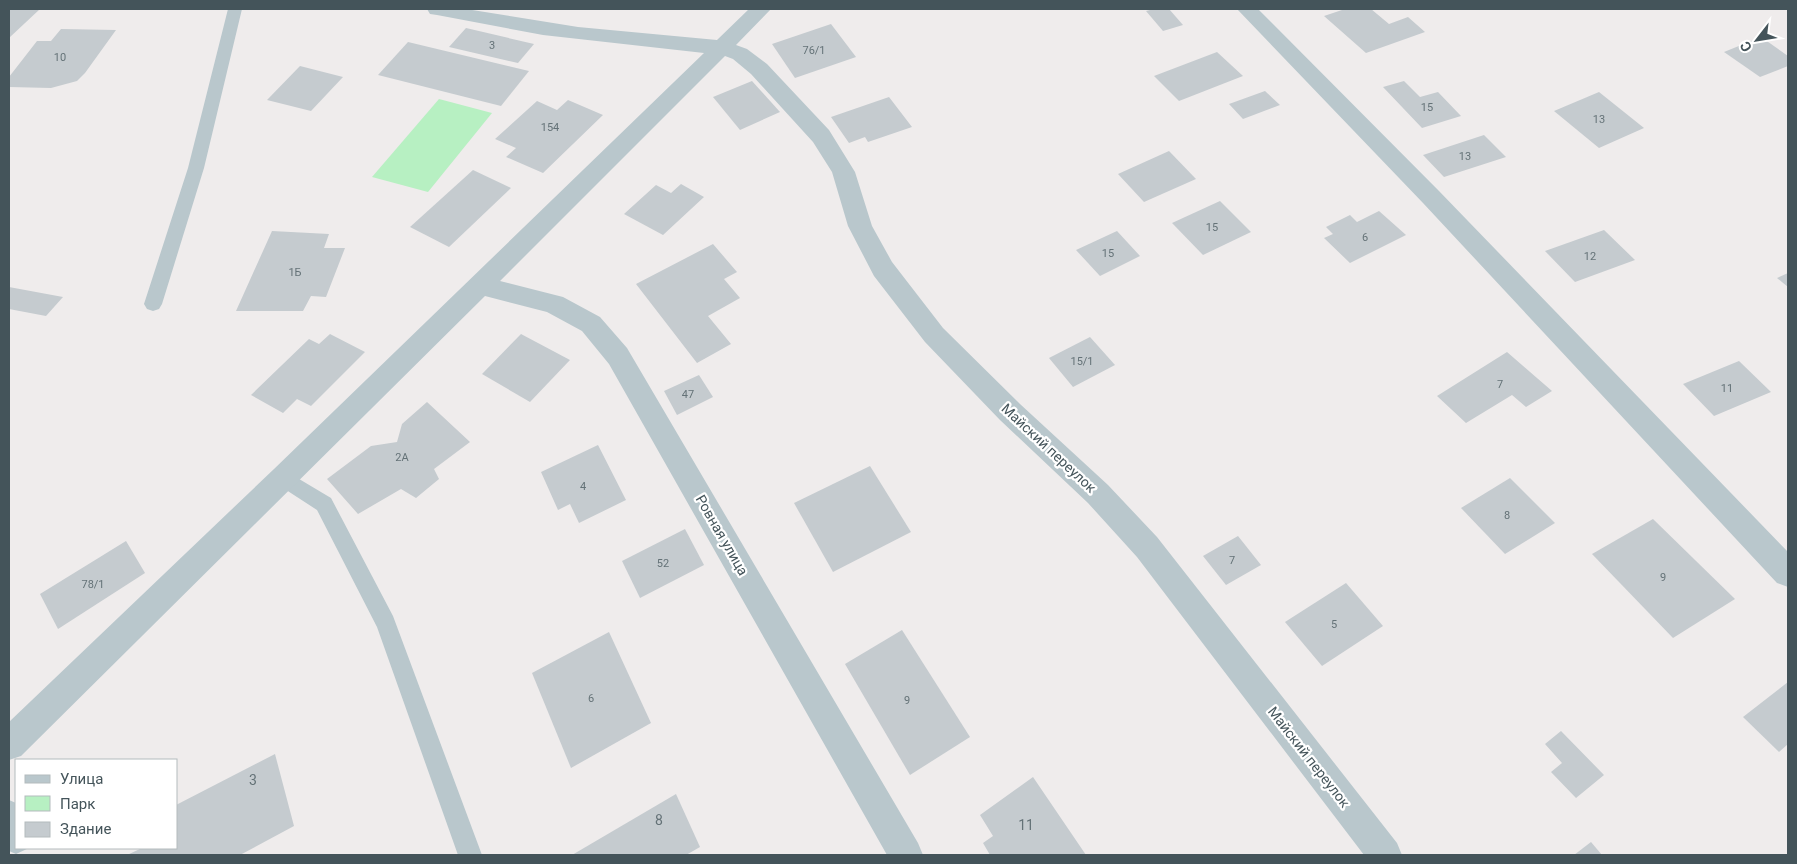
<svg xmlns="http://www.w3.org/2000/svg" width="1797" height="864" font-family="Roboto,sans-serif">
  <rect width="100%" height="100%" fill="#efecec"/>
  <!-- green -->
  <path fill="#b7f0c2" d="M439,99L492,113L428,192L372,177Z"/>
  <!-- building -->
  <g fill="#c5cbcf">
    <path d="M9,9H40L9,38Z"/>
    <path d="M1154,9H1169L1183,25L1163,31L1146,11Z"/>
    <path d="M1345,9H1371L1389,24L1408,17L1425,32L1366,53L1324,16Z"/>
    <path d="M831,24L856,57L795,78L772,44Z"/>
    <path d="M466,28L534,44L518,63L449,47Z"/>
    <path d="M61,29L116,30L85,73L77,81L51,88L9,87V77L37,41H51Z"/>
    <path d="M1761,37L1788,56V66L1760,77L1724,52Z"/>
    <path d="M408,42L529,71L501,106L378,75Z"/>
    <path d="M1217,52L1243,76L1179,101L1154,76Z"/>
    <path d="M300,66L343,77L311,111L267,100Z"/>
    <path d="M752,81L780,112L740,130L713,97Z"/>
    <path d="M1404,81L1420,97L1438,92L1461,116L1422,128L1383,87Z"/>
    <path d="M1265,91L1280,105L1243,119L1229,104Z"/>
    <path d="M1599,92L1644,128L1599,148L1554,111Z"/>
    <path d="M889,97L912,127L868,142L865,137L849,143L831,117Z"/>
    <path d="M568,100L603,115L543,173L506,157L516,148L495,139L537,101L557,110Z"/>
    <path d="M1484,135L1506,157L1444,177L1423,155Z"/>
    <path d="M1169,151L1196,179L1144,202L1118,174Z"/>
    <path d="M473,170L511,188L449,247L410,227Z"/>
    <path d="M681,184L704,197L663,235L624,214L656,185L671,193Z"/>
    <path d="M1220,201L1251,232L1203,255L1172,223Z"/>
    <path d="M1379,211L1406,235L1350,263L1324,238L1333,234L1326,227L1350,215L1357,222Z"/>
    <path d="M1604,230L1635,260L1575,282L1545,251Z"/>
    <path d="M272,231L329,234L324,248H345L326,297L311,296L303,311H236Z"/>
    <path d="M1117,231L1140,256L1100,276L1076,250Z"/>
    <path d="M713,244L737,272L724,279L740,298L708,316L731,344L697,363L636,284Z"/>
    <path d="M1788,273V287L1777,278Z"/>
    <path d="M9,287L63,297L46,316L9,309Z"/>
    <path d="M330,334L365,352L311,406L297,399L283,413L251,395L309,339L319,344Z"/>
    <path d="M521,334L570,360L530,402L482,374Z"/>
    <path d="M1090,337L1115,365L1073,387L1049,358Z"/>
    <path d="M1507,352L1552,391L1526,407L1512,395L1466,423L1437,396Z"/>
    <path d="M1739,361L1771,392L1714,416L1683,384Z"/>
    <path d="M699,375L713,397L677,415L664,391Z"/>
    <path d="M427,402L470,442L434,469L439,479L416,498L401,489L358,514L327,479L371,446L397,442L402,424Z"/>
    <path d="M598,445L626,500L579,523L570,504L558,510L541,472Z"/>
    <path d="M870,466L911,532L833,572L794,503Z"/>
    <path d="M1510,478L1555,523L1505,554L1461,508Z"/>
    <path d="M1653,519L1735,599L1673,638L1592,554Z"/>
    <path d="M685,529L704,565L640,598L622,561Z"/>
    <path d="M1238,536L1261,565L1226,585L1203,556Z"/>
    <path d="M126,541L145,573L58,629L40,594Z"/>
    <path d="M1346,583L1383,626L1322,666L1285,622Z"/>
    <path d="M902,630L970,737L910,775L845,664Z"/>
    <path d="M609,632L651,723L571,768L532,673Z"/>
    <path d="M1788,682V744L1779,752L1743,717Z"/>
    <path d="M1561,731L1604,775L1576,798L1551,772L1562,763L1545,744Z"/>
    <path d="M275,754L294,826L240,855H127L142,848H176V805Z"/>
    <path d="M1033,777L1086,855H990L983,843L993,836L980,815Z"/>
    <path d="M676,794L700,847L686,855H572Z"/>
    <path d="M1591,842L1602,855H1574Z"/>
  </g>
  <g fill="none" stroke-linecap="round" stroke-linejoin="round">
    <!-- service -->
    <g fill="#b9c7cc" fill-rule="evenodd">
      <path d="M228,9H242L204,168L162,304L159,309L153,311L147,309L144,304L188,168Z"/>
      <path d="M284,470L331,498L393,616L482,855H458L377,627L317,510L277,484L274,478L277,472Z"/>
    </g>
    <!-- minor -->
    <g fill="#b9c7cc" fill-rule="evenodd">
      <path d="M427,9H466L578,27L717,40L749,9H771L736,45L747,49L767,64L829,130L855,172L872,226L892,262L943,328L1020,404L1108,485L1157,537L1397,843L1402,855H1364L1137,557L1088,503L1000,420L925,342L874,276L848,226L832,172L813,142L751,74L733,59L725,56L500,281L563,297L600,317L627,348L918,843L923,855H887L609,364L582,331L547,312L485,296L21,756L9,760V722L274,469L704,53L543,35L437,15L430,14Z"/>
      <path d="M1237,9H1258L1439,191L1788,552V587L1777,583L1423,203Z"/>
      <path d="M9,800L16,803V848H29L16,854L9,851Z"/>
    </g>
  </g>
  <g text-anchor="middle" stroke-width="4.5" stroke-linejoin="round" paint-order="stroke">
    <!-- number labels -->
    <g font-size="11" fill="#647277">
      <text x="492" y="49">3</text>
      <text x="814" y="54">76/1</text>
      <text x="60" y="61">10</text>
      <text x="1427" y="111">15</text>
      <text x="1599" y="123">13</text>
      <text x="550" y="131">154</text>
      <text x="1465" y="160">13</text>
      <text x="1212" y="231">15</text>
      <text x="1365" y="241">6</text>
      <text x="1108" y="257">15</text>
      <text x="1590" y="260">12</text>
      <text x="295" y="276">1Б</text>
      <text x="1082" y="365">15/1</text>
      <text x="1500" y="388">7</text>
      <text x="1727" y="392">11</text>
      <text x="688" y="398">47</text>
      <text x="402" y="461">2А</text>
      <text x="583" y="490">4</text>
      <text x="1507" y="519">8</text>
      <text x="1232" y="564">7</text>
      <text x="663" y="567">52</text>
      <text x="1663" y="581">9</text>
      <text x="93" y="588">78/1</text>
      <text x="1334" y="628">5</text>
      <text x="591" y="702">6</text>
      <text x="907" y="704">9</text>
    </g>
    <!-- street labels -->
    <g font-size="14" fill="#44545a" stroke="#fff">
      <text transform="translate(1049 448) rotate(43)" y="5">Майский переулок</text>
      <text transform="translate(722 535) rotate(60)" y="5">Ровная улица</text>
      <text transform="translate(1309 757) rotate(52)" y="5">Майский переулок</text>
    </g>
    <!-- near-number labels -->
    <g font-size="14" fill="#647277">
      <text x="253" y="785">3</text>
      <text x="659" y="825">8</text>
      <text x="1026" y="830">11</text>
    </g>
  </g>
  <!-- border -->
  <rect width="1797" height="864" fill="none" stroke="#44545a" stroke-width="20"/>
  <!-- legend -->
  <rect x="15" y="759" width="162" height="90" fill="#ffffff" stroke="#b4bbbd"/>
  <rect x="25" y="775" width="25" height="8" fill="#b9c7cc" stroke="#b4bbbd"/>
  <text x="60" y="784" font-size="15" fill="#44545a">Улица</text>
  <rect x="25" y="796" width="25" height="15" fill="#b7f0c2" stroke="#b4bbbd"/>
  <text x="60" y="809" font-size="15" fill="#44545a">Парк</text>
  <rect x="25" y="822" width="25" height="15" fill="#c5cbcf" stroke="#b4bbbd"/>
  <text x="60" y="834" font-size="15" fill="#44545a">Здание</text>
  <!-- north arrow -->
  <g transform="translate(1757 40) rotate(239)" stroke="#ffffff" stroke-width="4" paint-order="stroke">
  <path d="M0-4L9 19L0 12L-9 19Z" fill="#44545a"/>
  <text y="-8" font-size="14" font-weight="bold" text-anchor="middle" fill="#44545a">С</text>
  </g>
</svg>
